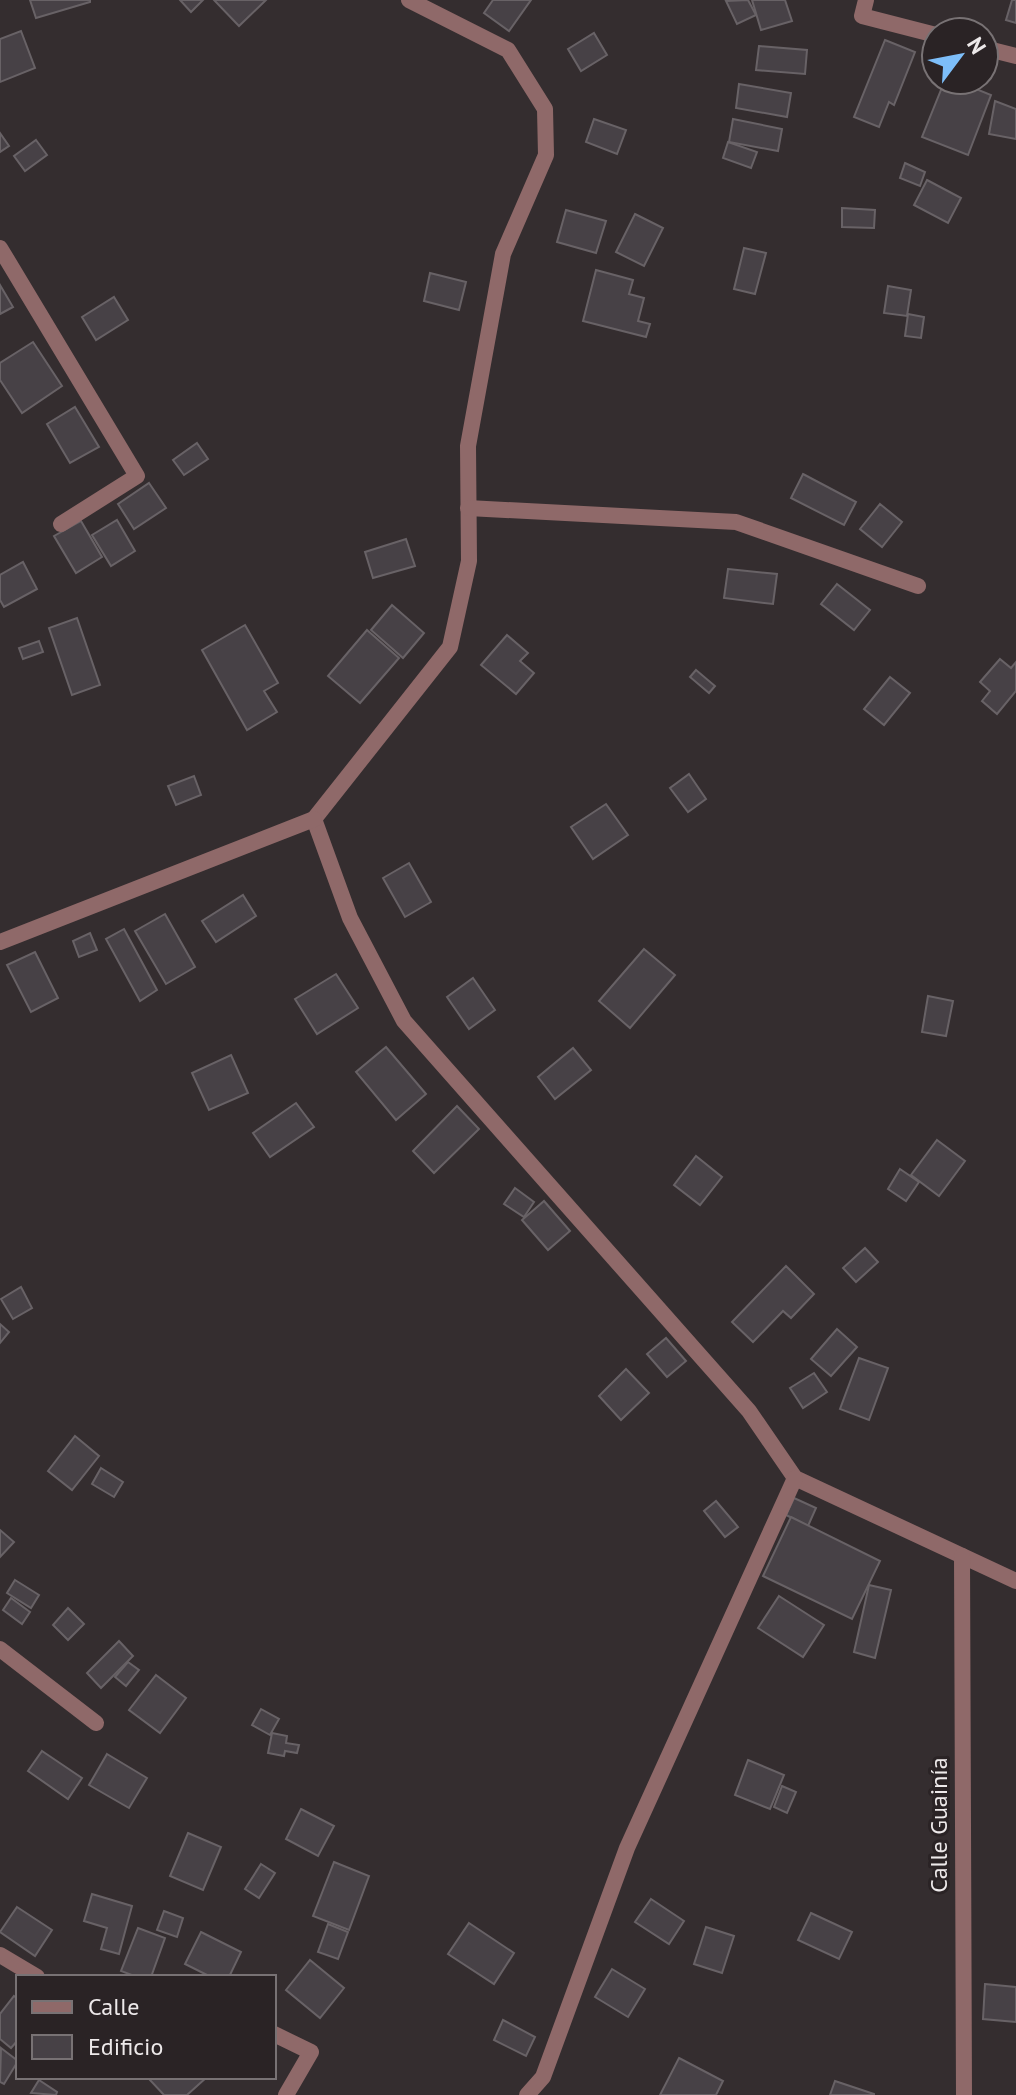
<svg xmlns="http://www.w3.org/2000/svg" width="1016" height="2095" font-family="'PT Sans',sans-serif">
  <rect width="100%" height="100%" fill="#342d2f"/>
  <!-- building -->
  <g fill="#474146" stroke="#686266" stroke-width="2">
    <path d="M30,0H90V2L36,18Z"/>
    <path d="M180,0H203L191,12Z"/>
    <path d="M214,0H266L239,26Z"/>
    <path d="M493,0H531L509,31L484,13Z"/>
    <path d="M748,0L756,15L737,24L726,1Z"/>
    <path d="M752,0H785L792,21L761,30Z"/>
    <path d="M1012,0H1016V23L1006,20Z"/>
    <path d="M21,31L35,68L0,82V39Z"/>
    <path d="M594,33L607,55L581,71L568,49Z"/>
    <path d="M885,40L915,52L894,105L889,102L879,127L854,117Z"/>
    <path d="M759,46L807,50L805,74L756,70Z"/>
    <path d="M945,80H954L991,95L968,155L922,137Z"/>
    <path d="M739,84L791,93L787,117L736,108Z"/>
    <path d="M995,101L1016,109V139L989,134Z"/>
    <path d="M594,119L626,130L617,154L586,142Z"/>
    <path d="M733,119L782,129L778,151L729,142Z"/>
    <path d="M0,133L9,146L0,152Z"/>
    <path d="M36,140L47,155L25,171L14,156Z"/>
    <path d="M728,142L757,152L751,168L723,158Z"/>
    <path d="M905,163L925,172L920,186L900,178Z"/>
    <path d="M927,180L961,198L948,223L914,205Z"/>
    <path d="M842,208L875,210L874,228L842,227Z"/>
    <path d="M566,210L606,221L596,253L557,242Z"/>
    <path d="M635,214L663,228L644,266L616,252Z"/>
    <path d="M744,248L766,253L755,294L734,289Z"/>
    <path d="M596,270L633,280L629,294L644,298L638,321L650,324L646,337L583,321Z"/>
    <path d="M430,273L466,282L459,310L424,301Z"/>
    <path d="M0,285L13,307L0,314Z"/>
    <path d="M888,286L911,290L907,316L884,313Z"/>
    <path d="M114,297L128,320L96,340L82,317Z"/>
    <path d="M908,314L924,317L921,338L905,336Z"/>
    <path d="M33,342L62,386L22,413L0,380V363Z"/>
    <path d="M75,407L99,447L70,463L47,424Z"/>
    <path d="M197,443L208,459L184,475L173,460Z"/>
    <path d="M803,474L856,502L844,525L791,498Z"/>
    <path d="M149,483L166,508L134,529L118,504Z"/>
    <path d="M880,504L902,522L882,547L860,529Z"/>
    <path d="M117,520L135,551L111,566L92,535Z"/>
    <path d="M81,521L102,557L76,573L54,536Z"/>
    <path d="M406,539L415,566L373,578L365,552Z"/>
    <path d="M23,562L37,589L4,607L0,600V575Z"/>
    <path d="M728,569L777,574L773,604L724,598Z"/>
    <path d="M837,584L870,610L854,630L821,604Z"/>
    <path d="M392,605L424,633L403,658L371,630Z"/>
    <path d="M77,618L100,685L72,695L49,628Z"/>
    <path d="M245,625L278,683L264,691L277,712L247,730L202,650Z"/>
    <path d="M367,630L399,658L360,703L328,676Z"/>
    <path d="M507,635L528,653L520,661L534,673L516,694L481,665Z"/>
    <path d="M39,641L43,652L23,659L19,648Z"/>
    <path d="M1000,659L1011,668L1016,662V691L997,714L982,701L990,691L980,682Z"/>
    <path d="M696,670L715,686L709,693L690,677Z"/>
    <path d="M890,677L910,693L884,725L864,709Z"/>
    <path d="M689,774L706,799L688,812L670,788Z"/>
    <path d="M194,776L201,795L176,805L168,786Z"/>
    <path d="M606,804L628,835L593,859L571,827Z"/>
    <path d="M409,863L431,902L405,917L383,878Z"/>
    <path d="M243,895L256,916L216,942L202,921Z"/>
    <path d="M165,914L195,967L166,984L135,931Z"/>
    <path d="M124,929L157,990L140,1001L106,939Z"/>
    <path d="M90,933L97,950L79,957L73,941Z"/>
    <path d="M644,949L675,975L630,1028L599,1001Z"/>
    <path d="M35,952L58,998L31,1012L7,965Z"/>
    <path d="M336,974L358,1008L317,1034L295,999Z"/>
    <path d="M473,978L495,1010L469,1029L447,997Z"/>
    <path d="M928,996L953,1001L946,1036L922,1032Z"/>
    <path d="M386,1047L426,1094L396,1120L356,1072Z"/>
    <path d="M573,1048L591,1070L555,1099L538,1077Z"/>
    <path d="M231,1055L248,1093L209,1110L192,1073Z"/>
    <path d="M296,1103L314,1127L270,1157L253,1133Z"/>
    <path d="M457,1106L479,1129L434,1173L413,1151Z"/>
    <path d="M937,1140L965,1161L939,1196L911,1175Z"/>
    <path d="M696,1156L722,1177L700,1205L674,1185Z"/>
    <path d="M900,1169L919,1182L906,1201L888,1189Z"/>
    <path d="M515,1188L534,1202L524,1217L504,1204Z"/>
    <path d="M544,1201L570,1231L548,1250L522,1220Z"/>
    <path d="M865,1248L878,1262L856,1282L843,1268Z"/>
    <path d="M786,1266L814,1294L791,1318L783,1311L753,1342L732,1322Z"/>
    <path d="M21,1287L32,1308L13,1319L1,1299Z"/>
    <path d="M0,1324L9,1332L0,1343Z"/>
    <path d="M837,1329L857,1347L831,1376L811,1359Z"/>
    <path d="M666,1338L686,1361L667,1377L647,1354Z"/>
    <path d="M859,1358L888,1368L869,1420L840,1409Z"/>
    <path d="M626,1369L649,1393L621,1420L599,1396Z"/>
    <path d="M814,1373L827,1392L803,1408L790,1388Z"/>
    <path d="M75,1436L99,1456L72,1490L48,1471Z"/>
    <path d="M101,1468L123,1482L114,1497L92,1484Z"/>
    <path d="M794,1498L816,1508L808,1526L786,1515Z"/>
    <path d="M716,1501L738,1527L725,1537L704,1511Z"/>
    <path d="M791,1517L880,1561L852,1619L763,1576Z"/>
    <path d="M0,1530L14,1542L0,1557Z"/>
    <path d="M15,1580L39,1595L31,1608L7,1593Z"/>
    <path d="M869,1585L891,1590L875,1658L854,1652Z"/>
    <path d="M779,1596L824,1625L803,1657L758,1628Z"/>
    <path d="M11,1598L30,1612L22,1624L3,1610Z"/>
    <path d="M68,1608L84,1624L68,1640L53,1625Z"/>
    <path d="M119,1641L133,1656L101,1688L87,1673Z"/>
    <path d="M128,1662L139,1670L126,1686L115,1677Z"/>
    <path d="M156,1675L186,1698L160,1733L129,1710Z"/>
    <path d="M261,1709L279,1719L270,1735L252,1725Z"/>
    <path d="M272,1733L287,1736L286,1743L299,1745L297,1753L285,1751L284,1756L268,1753Z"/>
    <path d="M42,1751L82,1778L68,1799L28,1771Z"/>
    <path d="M107,1754L147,1778L129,1808L89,1785Z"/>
    <path d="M748,1760L784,1775L770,1809L735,1795Z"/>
    <path d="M782,1786L796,1792L787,1813L774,1807Z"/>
    <path d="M301,1809L334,1826L318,1856L286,1839Z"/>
    <path d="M188,1833L221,1847L203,1890L170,1876Z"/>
    <path d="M334,1862L369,1876L349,1930L313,1916Z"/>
    <path d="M261,1864L275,1873L259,1898L245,1889Z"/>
    <path d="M92,1894L132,1906L119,1954L101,1949L107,1928L84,1921Z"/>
    <path d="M651,1899L684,1921L669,1944L635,1922Z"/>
    <path d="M17,1907L52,1930L35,1956L0,1932Z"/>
    <path d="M164,1911L183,1918L177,1937L157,1930Z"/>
    <path d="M811,1913L852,1932L839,1959L798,1940Z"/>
    <path d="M469,1923L514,1953L494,1984L448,1954Z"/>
    <path d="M328,1924L348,1932L338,1959L318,1952Z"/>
    <path d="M706,1927L734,1936L722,1973L694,1964Z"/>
    <path d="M138,1928L165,1938L151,1977H137L121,1971Z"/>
    <path d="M201,1932L241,1952L229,1977H211L185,1964Z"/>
    <path d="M310,1960L344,1988L320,2018L286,1990Z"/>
    <path d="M612,1969L645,1989L628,2017L595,1997Z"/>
    <path d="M985,1984L1016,1987V2022L983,2019Z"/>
    <path d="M14,1996L18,1999V2040L11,2048L0,2039V2014Z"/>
    <path d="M503,2020L535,2037L526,2056L494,2040Z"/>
    <path d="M1,2048L18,2061L4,2084L0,2082Z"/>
    <path d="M679,2058L723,2081L716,2095H660Z"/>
    <path d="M152,2077H207L187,2095H164L149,2079Z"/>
    <path d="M39,2080L57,2092L56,2095L31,2093Z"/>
    <path d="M835,2081L874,2094V2095H830Z"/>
  </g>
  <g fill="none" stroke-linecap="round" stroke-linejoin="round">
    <!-- minor -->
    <g stroke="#8f6969" stroke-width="16">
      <path d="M409,0L508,50L545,109L546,155L503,254L468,446L469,561L450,647L314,819L350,918L404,1021L749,1411L795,1478L1016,1581"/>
      <path d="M866,0L862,16L936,35"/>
      <path d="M984,48L1016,56"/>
      <path d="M0,248L137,476L61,524"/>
      <path d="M468,508L736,522L918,586"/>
      <path d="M0,942L314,819"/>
      <path d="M962,1556L964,2095"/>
      <path d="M0,1649L96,1723"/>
      <path d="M0,1955L37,1977"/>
      <path d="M274,2034L311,2052L286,2095"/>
      <path d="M527,2095L543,2077L627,1848L795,1478"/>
    </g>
  </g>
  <g text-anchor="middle" stroke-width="6" stroke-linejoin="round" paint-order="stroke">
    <!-- street labels -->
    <g font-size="24" fill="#ede9ea" stroke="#2a2325">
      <text transform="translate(939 1825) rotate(-90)" y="8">Calle Guainía</text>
    </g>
  </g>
  <!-- legend -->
  <rect x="16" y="1975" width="260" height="104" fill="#2a2325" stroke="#787274" stroke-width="2"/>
  <rect x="32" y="2001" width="40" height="12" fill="#8f6969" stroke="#787274" stroke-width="2"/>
  <text x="88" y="2015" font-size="24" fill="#ede9ea">Calle</text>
  <rect x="32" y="2035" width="40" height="24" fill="#474146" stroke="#787274" stroke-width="2"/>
  <text x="88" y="2055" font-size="24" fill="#ede9ea">Edificio</text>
  <!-- north arrow -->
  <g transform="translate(960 56) rotate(58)"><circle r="38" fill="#2a2325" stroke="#787274" stroke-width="2"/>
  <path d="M0-6L14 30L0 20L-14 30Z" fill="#7dbef9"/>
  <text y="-12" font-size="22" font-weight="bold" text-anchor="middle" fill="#ede9ea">N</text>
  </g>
</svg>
